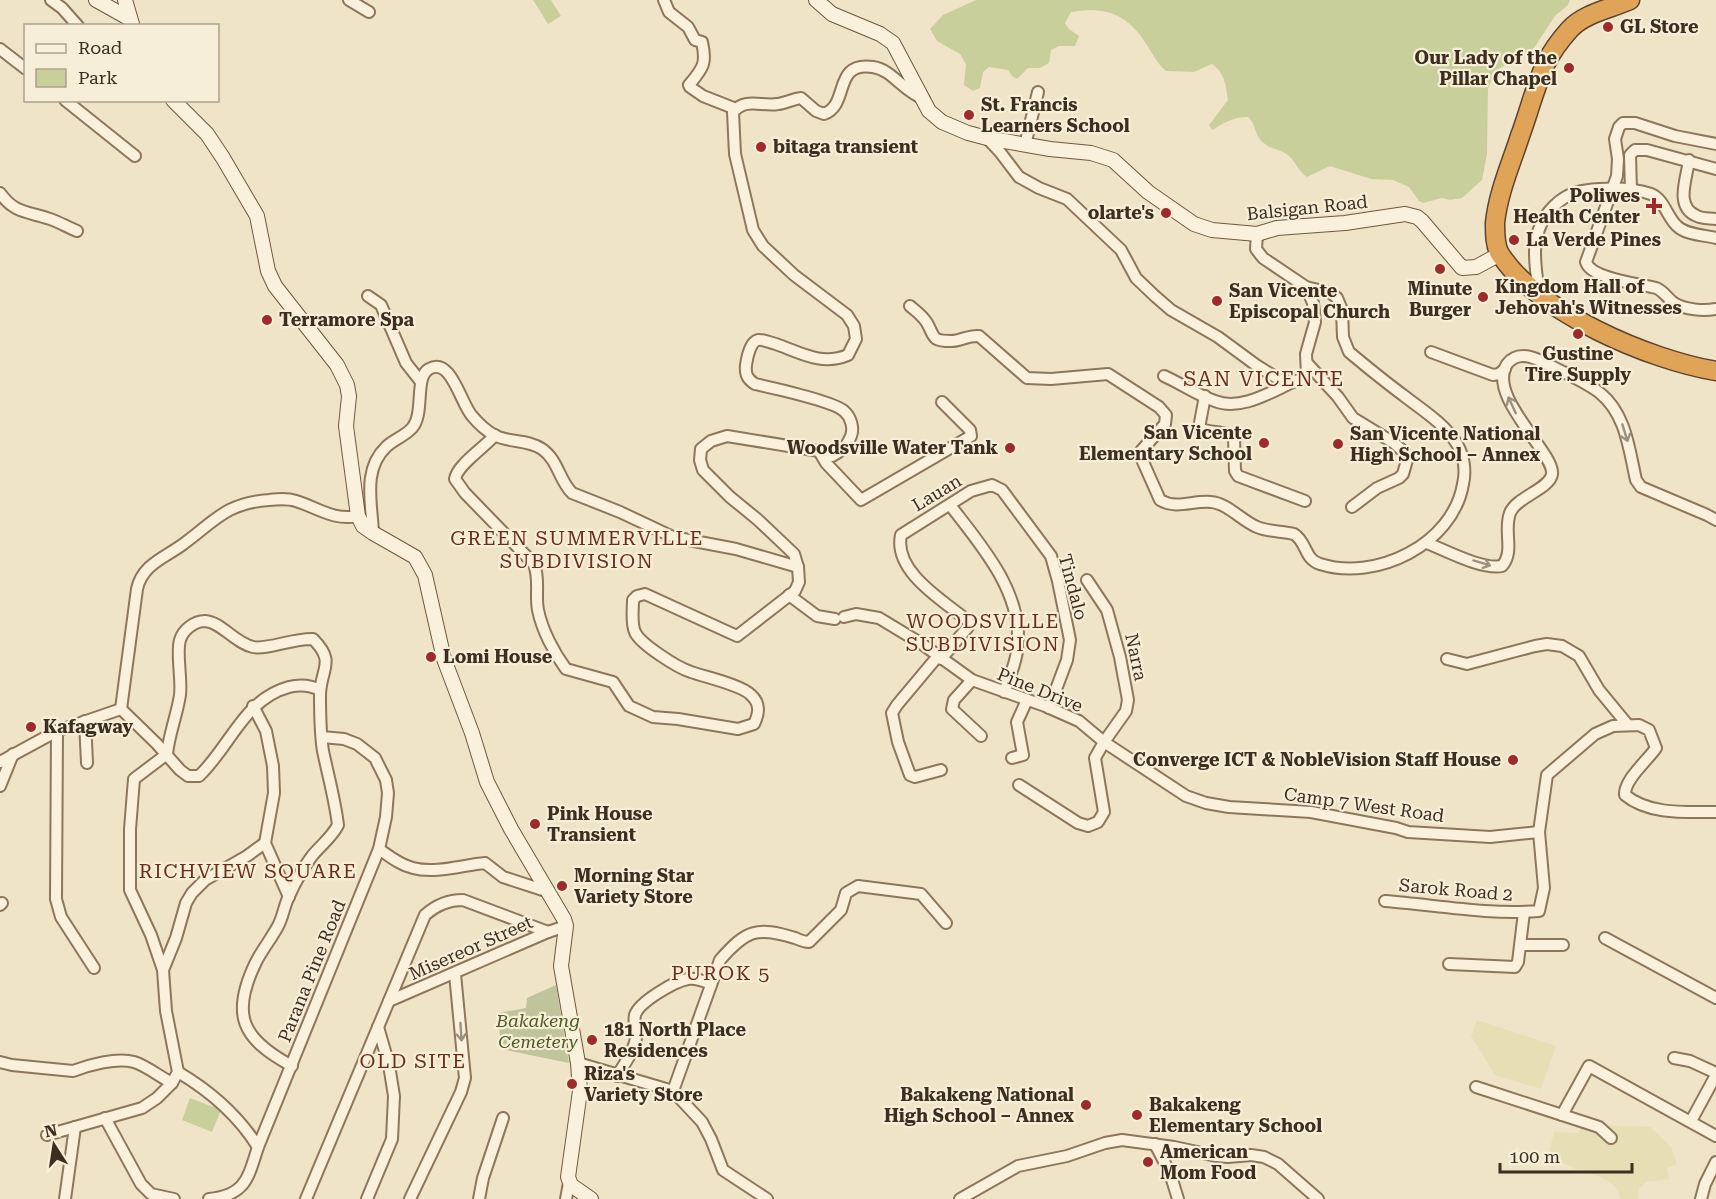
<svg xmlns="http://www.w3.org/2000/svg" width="1716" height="1199" font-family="'Roboto Serif',serif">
  <rect width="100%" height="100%" fill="#f0e4c8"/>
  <!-- farmland -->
  <g fill="#e6deb5">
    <path d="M1477,1020L1556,1046L1541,1089L1495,1075L1471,1036Z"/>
    <path d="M1581,1124L1650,1127L1671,1147L1677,1164L1667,1168L1669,1179L1646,1182L1639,1189L1638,1199H1620V1195L1614,1185L1598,1176L1582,1172L1548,1156L1554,1132L1579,1133Z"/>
  </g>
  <!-- green -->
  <g fill="#c9cf9b">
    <path d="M533,0H551L561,16L548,24Z"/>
    <path d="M976,0H1570L1568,5L1555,16L1530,54L1507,64L1500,68L1493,77L1488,89L1487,154L1482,180L1462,198L1450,200L1442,198L1423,203L1419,201L1409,187L1393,180L1371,179L1330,166L1307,177C1298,171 1296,162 1288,155C1278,148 1268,150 1259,138C1254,130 1255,123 1248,117C1232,117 1225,123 1212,130L1209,125L1228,100C1226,86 1225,73 1212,64L1194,72L1166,71C1157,63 1153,55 1147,45C1128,14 1106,6 1071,12L1065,23L1069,29L1079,36L1075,46H1059L1051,50L1049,63L1040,68H1028L1017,79L1012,76L1008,70L989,67L983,72L980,88L973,91L964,85L966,64L960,54L937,41L930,29L943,15Z"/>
    <path d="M190,1098L221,1110L212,1132L182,1120Z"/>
  </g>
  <!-- cemetery -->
  <path fill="#bfc49a" d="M556,985L569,1063L501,1049L498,1013L526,1008L527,998Z"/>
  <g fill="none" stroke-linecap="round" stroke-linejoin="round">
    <!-- street casing -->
    <g stroke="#8d765c" stroke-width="14">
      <g id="street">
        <path d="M51,0L62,8L78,26"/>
        <path d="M349,0L369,12"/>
        <path d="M664,0L669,12L688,27L695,40L702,42C707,64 703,68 689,85L690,87L703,96L736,109"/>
        <path d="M0,49L26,69"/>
        <path d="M65,100L135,156"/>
        <path d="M987,138L1000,152L1019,177L1039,188L1067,199L1121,250L1136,278L1156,297L1171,310L1218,337L1256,365L1282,381L1292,382L1302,379L1307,375L1306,354L1315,322L1313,303L1306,287"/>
        <path d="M1716,144L1675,136L1635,123H1623L1619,127L1615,139L1618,159L1617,176L1586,262C1591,279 1640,284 1656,288C1664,291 1667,298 1674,303C1686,310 1703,311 1716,309"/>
        <path d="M1025,145L1038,92"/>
        <path d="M1689,160C1687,178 1674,207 1697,216C1702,219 1710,218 1716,219"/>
        <path d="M1631,191L1630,155L1635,150H1647L1716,169"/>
        <path d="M0,193C15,214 27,211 50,219C59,222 67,227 77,231"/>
        <path d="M1539,292C1534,261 1529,231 1554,206C1568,192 1582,190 1600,189C1616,188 1636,189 1651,194C1664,199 1667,217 1677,226C1686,235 1704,235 1716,238"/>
        <path d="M368,296L381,305L406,363L421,382"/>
        <path d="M910,306C916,311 923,316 927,323C935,337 931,341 951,341C961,341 968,335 979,336L1027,378L1051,379L1108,374L1159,407L1166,415L1165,424L1141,451L1140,455L1160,500C1177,510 1193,500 1211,502C1227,503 1242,521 1257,527C1269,532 1282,531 1294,534C1307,542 1304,559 1320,564C1376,582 1453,544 1463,484C1466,471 1464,456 1457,444C1444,423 1422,410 1403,395C1384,381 1367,367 1349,352L1343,337L1342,310L1337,298L1331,293L1306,287L1263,258L1256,249L1257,234"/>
        <path d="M1431,352L1493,375L1499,374L1505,369"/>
        <path d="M1307,363L1338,397L1353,418L1394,443L1405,453L1407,460L1403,474L1399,478L1377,488L1352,507"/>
        <path d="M1164,376C1180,383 1199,396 1215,401C1240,411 1269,393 1291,383"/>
        <path d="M1205,396L1199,428C1210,434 1223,430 1234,437L1235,471L1238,476L1305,501"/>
        <path d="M495,435C484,448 457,465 455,479L465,493L534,564C540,580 535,594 538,610C542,630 554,653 566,669L613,682L629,706L653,717L678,719L738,729L754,724C759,714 761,704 751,695C742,685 705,677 691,672C678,668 640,644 635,632C631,624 633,610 633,600L637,596L645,594L737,636L795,591L799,582L798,567L794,554L757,519L730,497L703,470L700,460L701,449L711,441L727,436L819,451L832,456C842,451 847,446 851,436C854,428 851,417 844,411C833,401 773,388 755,384C747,379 745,374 746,365C747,358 750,342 758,340C763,339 771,343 776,344C801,353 822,366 848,355L856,339L854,326L847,315L794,275L763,246L753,230L735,154L733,112C746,97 762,107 778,104C786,103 793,99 801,98L816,111L824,114C850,105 832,61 873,67C893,70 902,91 924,99"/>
        <path d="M819,451L826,463L861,500L971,436L970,430L942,402"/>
        <path d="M950,505C980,544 1021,590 1018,643C1017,660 1010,676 1004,692"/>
        <path d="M373,533C372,504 362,470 386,447C393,440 405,436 412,428C425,414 414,377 429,369C452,356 461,406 473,417C478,423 487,431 494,435C508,443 528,439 542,449C558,460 559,480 572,493L620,512L673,537L736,549L798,567"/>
        <path d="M1427,543C1447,551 1482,570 1502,566C1515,551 1503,531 1510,513C1516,497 1550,489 1552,474C1555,453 1486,396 1507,364C1511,359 1516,356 1523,356C1534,356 1547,364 1557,369C1571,376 1587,383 1600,393C1626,414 1629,449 1636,480L1641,487L1707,515L1716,520"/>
        <path d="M789,595L817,616L835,619"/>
        <path d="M844,617L856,614L879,618L922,644L972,680L1045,706L1079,721L1104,742L1186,796L1206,803L1229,807L1311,812L1396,828L1408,832L1490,837L1539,832"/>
        <path d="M938,656L897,705L892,713L898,742L910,775L915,777L941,770"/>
        <path d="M941,659L968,627V621C944,601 893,572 901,535L971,491L992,485L1002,490L1051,556L1058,581L1070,640L1067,660L1049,708"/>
        <path d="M1447,659L1467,664L1535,646L1547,644L1562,646L1579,656L1599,690L1627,724"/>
        <path d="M972,680L954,700L952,709L981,736"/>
        <path d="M253,706L266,731L273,766L274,793L265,843L289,897"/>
        <path d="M121,709L137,589C142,565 164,558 182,545C214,522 225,503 269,500C278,499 287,498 296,501C318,508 334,521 358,516"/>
        <path d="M121,709L157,744L180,770L188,776H199C230,747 244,699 289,687C301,684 310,685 320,690"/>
        <path d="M85,721L87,763"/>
        <path d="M57,731L56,899L61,917L94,968"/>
        <path d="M1012,758L1023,755L1017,722L1027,700"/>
        <path d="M0,762L57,731L121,709"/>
        <path d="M1019,785L1078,823L1088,826L1098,822L1104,812L1095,758L1104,742L1126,711L1128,700L1120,657L1107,610L1087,580"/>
        <path d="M0,786L13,754"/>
        <path d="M379,849C389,856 400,865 413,868C435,874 463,865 485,863L503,877L549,892"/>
        <path d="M1385,901C1436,905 1488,915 1539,911L1544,888L1539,832L1547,775L1595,734L1613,726L1639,725L1649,730L1656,748C1647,761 1624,780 1625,795C1649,815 1686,812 1716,812"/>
        <path d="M0,905L2,903"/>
        <path d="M1605,938L1716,998"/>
        <path d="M1521,945H1563"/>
        <path d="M1449,964L1515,967L1518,962L1524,912"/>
        <path d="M163,970L151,935L130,890V829L134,779L167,754C169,734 177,715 180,695C182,679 176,653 180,640C183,630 194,621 205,621C221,622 235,643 253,647C267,650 294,638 313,639C336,662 321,668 320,694C320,713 320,733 323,751C328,775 335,800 338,825C332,837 321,845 312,856C303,868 295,883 289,896C284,906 283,917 278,926C271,939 262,950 256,962C230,1015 242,1039 292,1066"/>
        <path d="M389,1001L548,932L566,926"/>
        <path d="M1674,1058L1690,1061L1716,1073"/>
        <path d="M0,1062L12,1065L73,1071C89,1065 117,1057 134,1062C147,1066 160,1077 172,1083"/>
        <path d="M578,1063L673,1091L702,1122L711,1139L723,1170L767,1199"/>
        <path d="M178,1072C210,1091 238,1115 258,1147"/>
        <path d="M617,1076C624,1064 634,1052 636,1038C637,1031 633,1023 635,1015C639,1002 675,981 688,979C696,978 704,981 711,984"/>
        <path d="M1476,1087L1599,1127L1611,1138"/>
        <path d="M673,1091L720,960C746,930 757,926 795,938C800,940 804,942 809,942L841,910L846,893L858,886L921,894L946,923"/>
        <path d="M1562,1115L1589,1066L1716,1136"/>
        <path d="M105,1118L141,1184L151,1194L174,1199"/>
        <path d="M1691,1121L1716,1075"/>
        <path d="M47,1135L142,1108L157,1098L172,1083L178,1072L166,1011L163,970L176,938L186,903L192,893L205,880L247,856L265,843"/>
        <path d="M1155,1144L1170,1173L1178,1199"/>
        <path d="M65,1199L75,1127"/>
        <path d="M209,1199C246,1195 248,1178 258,1147L379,849L386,817L388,793L386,780L375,758L357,744L344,739L322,737"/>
        <path d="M306,1199L425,915C436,905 448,900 463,900L548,932"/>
        <path d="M367,1199L392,1139L394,1096L389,1065L378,1027"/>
        <path d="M410,1199L461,1092L465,1078L455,974"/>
        <path d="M479,1199L483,1178L503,1118"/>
        <path d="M566,1199L569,1183"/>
        <path d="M960,1199L1018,1166L1067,1156L1105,1143L1122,1140L1174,1147L1216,1156L1228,1157L1251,1155L1264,1157L1278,1164L1318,1199"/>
        <path d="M1701,1199L1705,1184L1716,1162"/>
      </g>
    </g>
    <!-- secondary casing -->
    <g stroke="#6f573f" stroke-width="16">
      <g id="secondary">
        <path d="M96,0L130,19"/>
        <path d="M125,0L132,24"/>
        <path d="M816,0L832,14L880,34L893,43L929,111L942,122L968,133L987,138L1050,149L1091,153L1113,160L1148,192L1194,224L1212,230L1257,234L1277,228L1345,223L1405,214L1417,217L1422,221L1462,268L1476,267L1500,254"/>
        <path d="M173,100L207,134L223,158L257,216L268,271L275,286L337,365L347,385L349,396L346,426L358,516L363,526L373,533L415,557L425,575L444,659L472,733L487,782L511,829L564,919L566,926L561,966L578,1063L580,1091L568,1177L571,1185L591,1199"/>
      </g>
    </g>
    <!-- highway casing -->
    <g stroke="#5b4430" stroke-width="21">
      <path id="highway" d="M1630,0C1610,9 1585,13 1570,29C1561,39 1552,51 1546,63C1535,86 1529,112 1520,136C1511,164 1498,193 1495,223C1495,233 1495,246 1500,254C1538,313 1650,360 1716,371"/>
    </g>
    <!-- street -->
    <use href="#street" stroke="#faf1dc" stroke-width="10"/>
    <!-- secondary -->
    <use href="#secondary" stroke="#faf1dc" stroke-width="14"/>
    <!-- highway -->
    <use href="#highway" stroke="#e0a458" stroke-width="18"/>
  </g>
  <!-- one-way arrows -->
  <defs><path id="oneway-shaft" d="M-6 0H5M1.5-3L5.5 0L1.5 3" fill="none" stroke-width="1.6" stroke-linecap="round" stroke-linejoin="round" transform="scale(1.5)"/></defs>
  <g stroke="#9c907e">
    <use href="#oneway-shaft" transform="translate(1512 405) rotate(-115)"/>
    <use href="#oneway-shaft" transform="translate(1625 433) rotate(73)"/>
    <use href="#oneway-shaft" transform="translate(1482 563) rotate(17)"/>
    <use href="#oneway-shaft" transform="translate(461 1032) rotate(86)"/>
  </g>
  <!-- markers -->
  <g fill="#9e2a2b" stroke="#f7eed8" stroke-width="2">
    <circle cx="1608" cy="27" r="6"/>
    <circle cx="1569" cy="68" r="6"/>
    <circle cx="969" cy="115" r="6"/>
    <circle cx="761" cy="147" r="6"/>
    <path d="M1651 197h6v6h6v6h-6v6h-6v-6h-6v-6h6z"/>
    <circle cx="1166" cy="213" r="6"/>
    <circle cx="1514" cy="240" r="6"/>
    <circle cx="1440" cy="269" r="6"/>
    <circle cx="1483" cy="297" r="6"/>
    <circle cx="1217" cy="301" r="6"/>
    <circle cx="267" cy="320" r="6"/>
    <circle cx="1578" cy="334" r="6"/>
    <circle cx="1264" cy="443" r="6"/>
    <circle cx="1338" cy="444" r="6"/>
    <circle cx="1010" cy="448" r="6"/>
    <circle cx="431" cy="657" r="6"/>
    <circle cx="31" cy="727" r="6"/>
    <circle cx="1513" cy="760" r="6"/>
    <circle cx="535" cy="824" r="6"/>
    <circle cx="562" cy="886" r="6"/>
    <circle cx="592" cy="1040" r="6"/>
    <circle cx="572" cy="1084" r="6"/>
    <circle cx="1086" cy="1105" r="6"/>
    <circle cx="1137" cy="1115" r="6"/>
    <circle cx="1148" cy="1162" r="6"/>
  </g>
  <g text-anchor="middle" stroke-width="4.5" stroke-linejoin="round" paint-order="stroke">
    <!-- poi labels -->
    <g font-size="18" font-weight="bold" fill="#3d2e20" stroke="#f7eed8" text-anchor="start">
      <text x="1620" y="33">GL Store</text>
      <text x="1557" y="64" text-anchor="end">Our Lady of the<tspan x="1557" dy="21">Pillar Chapel</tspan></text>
      <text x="981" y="111">St. Francis<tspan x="981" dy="21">Learners School</tspan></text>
      <text x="773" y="153">bitaga transient</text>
      <text x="1640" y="202" text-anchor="end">Poliwes<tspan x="1640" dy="21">Health Center</tspan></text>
      <text x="1154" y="219" text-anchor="end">olarte's</text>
      <text x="1526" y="246">La Verde Pines</text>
      <text x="1495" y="293">Kingdom Hall of<tspan x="1495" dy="21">Jehovah's Witnesses</tspan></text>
      <text x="1440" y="295" text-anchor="middle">Minute<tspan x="1440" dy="21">Burger</tspan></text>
      <text x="1229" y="297">San Vicente<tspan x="1229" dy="21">Episcopal Church</tspan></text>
      <text x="279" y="326">Terramore Spa</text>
      <text x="1578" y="360" text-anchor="middle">Gustine<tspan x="1578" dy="21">Tire Supply</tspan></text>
      <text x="1252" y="439" text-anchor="end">San Vicente<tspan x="1252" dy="21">Elementary School</tspan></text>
      <text x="1350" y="440">San Vicente National<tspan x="1350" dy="21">High School – Annex</tspan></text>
      <text x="998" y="454" text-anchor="end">Woodsville Water Tank</text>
      <text x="443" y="663">Lomi House</text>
      <text x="43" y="733">Kafagway</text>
      <text x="1501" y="766" text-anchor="end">Converge ICT &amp; NobleVision Staff House</text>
      <text x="547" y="820">Pink House<tspan x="547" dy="21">Transient</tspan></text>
      <text x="574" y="882">Morning Star<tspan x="574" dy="21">Variety Store</tspan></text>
      <text x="604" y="1036">181 North Place<tspan x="604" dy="21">Residences</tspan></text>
      <text x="584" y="1080">Riza's<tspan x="584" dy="21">Variety Store</tspan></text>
      <text x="1074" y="1101" text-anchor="end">Bakakeng National<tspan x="1074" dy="21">High School – Annex</tspan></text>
      <text x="1149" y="1111">Bakakeng<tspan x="1149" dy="21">Elementary School</tspan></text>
      <text x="1160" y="1158">American<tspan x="1160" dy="21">Mom Food</tspan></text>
    </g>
    <!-- street labels -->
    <g font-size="18" fill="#3d2e20" stroke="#f7eed8">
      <text transform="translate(1307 208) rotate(-6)" y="6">Balsigan Road</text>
      <text transform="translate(937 493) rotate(-31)" y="6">Lauan</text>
      <text transform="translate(1073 587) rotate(75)" y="6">Tindalo</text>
      <text transform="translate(1136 657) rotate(78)" y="6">Narra</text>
      <text transform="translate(1040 690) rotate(22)" y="6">Pine Drive</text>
      <text transform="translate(1364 805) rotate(8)" y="6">Camp 7 West Road</text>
      <text transform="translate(1456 890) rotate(5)" y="6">Sarok Road 2</text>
      <text transform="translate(471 948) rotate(-24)" y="6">Misereor Street</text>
      <text transform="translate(312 971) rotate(-68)" y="6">Parana Pine Road</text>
    </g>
    <!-- park labels -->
    <g font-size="18" font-style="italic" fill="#4d5a26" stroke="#f7eed8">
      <text x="538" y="1027">Bakakeng<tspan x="538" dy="21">Cemetery</tspan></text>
    </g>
    <!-- neighbourhood labels -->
    <g font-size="20" letter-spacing="1.5" fill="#6b2e1e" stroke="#f7eed8">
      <text x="577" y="545">GREEN SUMMERVILLE<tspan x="577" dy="23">SUBDIVISION</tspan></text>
      <text x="983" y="628">WOODSVILLE<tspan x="983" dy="23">SUBDIVISION</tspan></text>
      <text x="248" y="878">RICHVIEW SQUARE</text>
      <text x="721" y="980">PUROK 5</text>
      <text x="413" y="1068">OLD SITE</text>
    </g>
    <!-- quarter labels -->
    <g font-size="21" letter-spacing="1.5" fill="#6b2e1e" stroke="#f7eed8">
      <text x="1264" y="386">SAN VICENTE</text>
    </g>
  </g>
  <!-- legend -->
  <rect x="24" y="24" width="195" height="78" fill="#f7eed8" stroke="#ada18e" stroke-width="1.5"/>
  <rect x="36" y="44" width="30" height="9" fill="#faf1dc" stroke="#ada18e" stroke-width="1.5"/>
  <text x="78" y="54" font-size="18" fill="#3d2e20">Road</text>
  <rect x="36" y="69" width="30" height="18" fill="#c9cf9b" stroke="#ada18e" stroke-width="1.5"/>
  <text x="78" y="84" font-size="18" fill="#3d2e20">Park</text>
  <!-- north arrow -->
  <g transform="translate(54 1145) rotate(348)" stroke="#f7eed8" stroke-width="4.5" paint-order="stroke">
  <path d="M0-4.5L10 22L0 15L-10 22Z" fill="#3d2e20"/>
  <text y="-9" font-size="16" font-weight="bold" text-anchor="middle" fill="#3d2e20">N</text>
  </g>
  <!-- scale -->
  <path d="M1500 1163v9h132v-9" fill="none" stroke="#3d2e20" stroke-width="3"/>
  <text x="1509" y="1163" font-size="18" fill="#3d2e20" stroke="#f7eed8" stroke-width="4.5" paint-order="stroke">100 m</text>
</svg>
